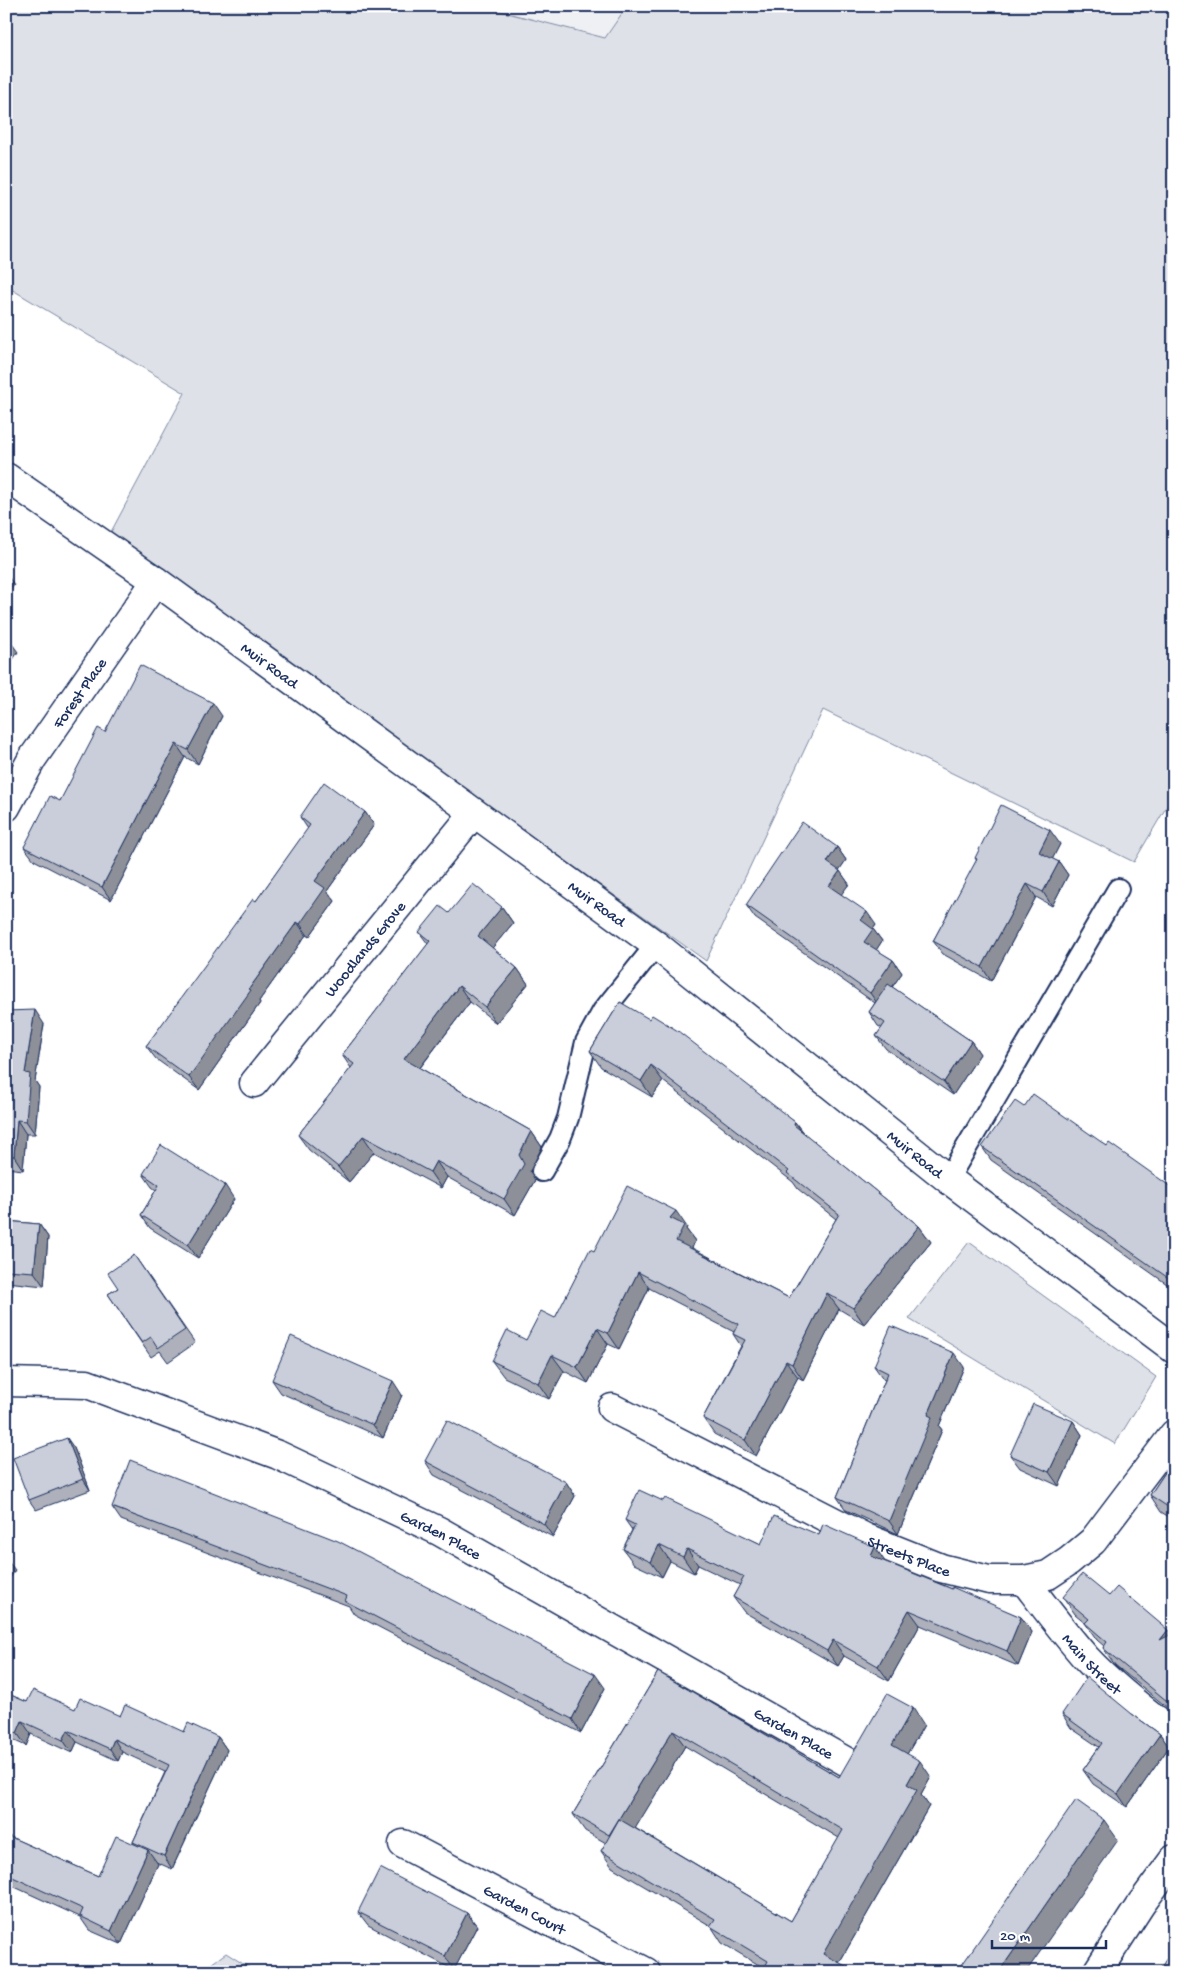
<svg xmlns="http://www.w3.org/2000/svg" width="1180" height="1978" font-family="'Gochi Hand',sans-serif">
  <rect width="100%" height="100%" fill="#fff"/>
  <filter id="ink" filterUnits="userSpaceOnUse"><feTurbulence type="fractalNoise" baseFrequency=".02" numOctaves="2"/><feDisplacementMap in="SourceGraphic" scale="10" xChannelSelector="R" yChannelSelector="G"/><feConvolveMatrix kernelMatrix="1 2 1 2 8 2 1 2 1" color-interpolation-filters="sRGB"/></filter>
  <g filter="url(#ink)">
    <!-- built -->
    <path fill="#eff0f4" d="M480,6H627L605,38Z"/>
    <!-- green -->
    <g fill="#dee1e7" stroke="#7c88a2">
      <path d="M6,6H480L605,38L627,6H1174V794L1134,862L823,710L706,961L495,810L493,826L104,545L185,393L6,286Z"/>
      <path d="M969,1242L1156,1377L1115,1444L909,1319Z"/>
      <path d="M226,1953L256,1972H200Z"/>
    </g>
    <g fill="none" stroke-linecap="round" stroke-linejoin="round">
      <!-- lane casing -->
      <g stroke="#1b2f5e" stroke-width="24">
        <g id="lane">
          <path d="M542,1171L560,1139L568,1118L586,1042L603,1011L656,945"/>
          <path d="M948,1179L1118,889"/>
        </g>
      </g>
      <!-- street casing -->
      <g stroke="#1b2f5e" stroke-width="31">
        <g id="street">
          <path id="s1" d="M6,477L156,581L656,945L948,1179L1174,1349"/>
          <path id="s2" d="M6,807L32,759L156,581"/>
          <path id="s3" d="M254,1083L474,813"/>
          <path id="s4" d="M6,1382L87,1384L278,1455L439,1531L847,1762"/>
          <path id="s5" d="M612,1408L866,1538L941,1568L989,1580H1024L1048,1575L1069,1561L1093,1541L1174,1434"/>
          <path id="s6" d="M1024,1580C1044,1606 1064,1633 1086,1658C1112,1686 1143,1710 1174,1733"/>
          <path id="s7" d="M403,1844L646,1972"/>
        </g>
      </g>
      <!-- secondary casing -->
      <g stroke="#1b2f5e" stroke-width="31">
        <path id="secondary" d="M1097,1972L1141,1904L1174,1859"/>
      </g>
      <!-- lane -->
      <use href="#lane" stroke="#fff" stroke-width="20"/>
      <!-- street -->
      <use href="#street" stroke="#fff" stroke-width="28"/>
      <!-- secondary -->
      <use href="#secondary" stroke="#fff" stroke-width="28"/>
    </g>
    <!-- wall -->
    <g fill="#aeb1bb" stroke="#1b2f5e" fill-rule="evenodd">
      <path d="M222,716L198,764L185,757L111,900L34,860L24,847L60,801L105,732Z"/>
      <path d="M365,812L374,825L327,891L335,901L309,937L306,935L259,1001L260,1003L199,1090L156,1059L146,1046L256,901L308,829L300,817Z"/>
      <path d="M1060,844L1052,859L1059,862L1068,875L1052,906L1036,897L991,981L943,954L933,941L977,861L975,858Z"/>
      <path d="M837,847L846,860L839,870L849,884L841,894L876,925L873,929L882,941L876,950L893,960L902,973L892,987L971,1041L980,1054L953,1095L886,1049L876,1036L882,1028L878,1026L869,1012L875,1003L755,918L746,905Z"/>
      <path d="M502,907L513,923L492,948L517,968L528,984L496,1023L470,1002L420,1068L531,1131L542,1147L530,1171L535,1180L515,1215L447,1177L441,1188L374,1152L349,1182L309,1150L298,1135L351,1068L342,1055L428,944L419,932L449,913Z"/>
      <path d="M620,1002L795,1122L801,1131L919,1226L931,1242L864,1324L839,1309L803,1380L798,1377L756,1456L714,1434L703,1418L741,1346L733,1334L734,1332L649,1288L619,1349L608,1344L588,1383L564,1371L549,1399L504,1377L492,1361L526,1340L555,1318L594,1251L687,1227L686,1229L695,1241L692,1248L789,1298L836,1219L798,1189L793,1182L663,1081L652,1097L601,1067L590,1051Z"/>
      <path d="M6,1011L44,1024L35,1081L39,1087L35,1134H26L23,1170L6,1168Z"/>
      <path d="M1024,1107L1107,1146L1174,1189V1289L991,1160L982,1147Z"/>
      <path d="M143,1174L234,1199L198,1258L150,1228L141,1215L156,1190L152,1187Z"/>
      <path d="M6,1221L39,1224L48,1237L44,1286L6,1282Z"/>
      <path d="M134,1255L195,1343L168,1362L160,1351L151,1357L108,1294L118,1288Z"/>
      <path d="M874,1366L964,1367L939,1426L942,1430L898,1534L846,1510L837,1497L885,1380H884Z"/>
      <path d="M272,1380L402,1395L383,1438L281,1393Z"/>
      <path d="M1073,1421L1082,1435L1059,1486L1020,1468L1010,1455Z"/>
      <path d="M74,1448L90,1490L36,1510L29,1500Z"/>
      <path d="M1174,1459V1520L1161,1512L1150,1495Z"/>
      <path d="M425,1461L566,1482L575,1496L553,1537L434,1475Z"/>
      <path d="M663,1501L761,1544L819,1535L1021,1617L1032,1632L1018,1666L920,1625L889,1681L844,1656L838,1666L744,1612L733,1597L740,1585L698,1565L694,1573L670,1561L662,1577L634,1564L623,1549L632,1530L625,1520Z"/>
      <path d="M112,1507L605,1688L581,1733L354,1614L349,1606L121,1520Z"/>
      <path d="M1109,1596L1171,1635H1174V1713L1115,1665L1103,1648L1104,1646L1097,1640L1085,1623H1086L1075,1614L1063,1597Z"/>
      <path d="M658,1672L839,1777L924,1725L907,1754L931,1777L921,1795L929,1806L839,1963L764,1968L722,1943L711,1926L612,1867L601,1851L606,1843L585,1831L573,1814ZM685,1746L839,1838L791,1921L635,1828Z"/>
      <path d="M6,1693L27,1702L120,1716L184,1732L218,1737L227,1750L172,1869L156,1862L158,1864L121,1944L89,1930L80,1917L6,1883V1835L98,1876L134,1844L133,1842L165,1772L122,1752L118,1761L77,1742L72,1753L31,1734L26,1746L6,1737Z"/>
      <path d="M1062,1714H1132L1160,1734L1169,1747L1127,1807L1093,1784L1083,1770L1099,1747L1071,1728Z"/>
      <path d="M358,1912L467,1913L477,1926L454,1970L368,1925Z"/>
    </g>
    <!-- shaded-wall -->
    <g fill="#8d9099" stroke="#1b2f5e">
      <path d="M6,573L14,585L6,597Z"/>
      <path d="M7,637L18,652L6,670V638Z"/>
      <path d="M213,703L222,716L198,764L188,750Z"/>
      <path d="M176,744L185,757L111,900L102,887Z"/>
      <path d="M365,812L374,825L327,891L335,901L309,937L300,924L315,881Z"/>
      <path d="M1050,830L1060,844L1049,866L1039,852Z"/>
      <path d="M837,847L846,860L836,875L827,862Z"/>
      <path d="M1059,862L1068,875L1052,906L1043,892Z"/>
      <path d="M840,871L849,884L838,899L829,886Z"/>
      <path d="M1027,884L1036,897L991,981L982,967Z"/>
      <path d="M502,907L513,923L489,952L478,936Z"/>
      <path d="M867,912L876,925L873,929L882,941L873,955L864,942L861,920Z"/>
      <path d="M297,922L306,935L259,1001L260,1003L199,1090L189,1077L249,989Z"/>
      <path d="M893,960L902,973L879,1006L870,993Z"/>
      <path d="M517,968L528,984L496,1023L485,1007Z"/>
      <path d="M459,986L470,1002L415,1074L404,1059Z"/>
      <path d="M35,1010L44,1024L35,1081L39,1087L35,1134L26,1121L25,1073Z"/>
      <path d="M971,1041L980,1054L953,1095L944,1082Z"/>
      <path d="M651,1065L663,1081L652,1097L641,1081Z"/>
      <path d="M17,1120L26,1134L23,1170L14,1156Z"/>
      <path d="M795,1122L807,1138L794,1125Z"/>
      <path d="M531,1131L542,1147L530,1171L535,1180L515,1215L504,1199L519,1155Z"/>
      <path d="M363,1136L374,1152L349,1182L338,1167Z"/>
      <path d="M436,1161L447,1177L441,1188L430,1172Z"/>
      <path d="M225,1185L234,1199L198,1258L188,1245Z"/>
      <path d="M676,1211L687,1227L686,1229L695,1241L688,1257L676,1241L670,1218Z"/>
      <path d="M39,1224L48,1237L44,1286L34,1272Z"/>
      <path d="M919,1226L931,1242L864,1324L853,1308Z"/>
      <path d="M638,1272L649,1288L619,1349L608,1333Z"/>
      <path d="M827,1293L839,1309L803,1380L792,1364Z"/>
      <path d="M597,1328L608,1344L588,1383L577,1367Z"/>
      <path d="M954,1353L964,1367L939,1426L942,1430L898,1534L889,1521L928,1415Z"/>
      <path d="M552,1355L564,1371L549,1399L538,1383Z"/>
      <path d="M786,1361L798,1377L756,1456L745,1440Z"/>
      <path d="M393,1381L402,1395L383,1438L373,1425Z"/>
      <path d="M1073,1421L1082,1435L1059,1486L1049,1472Z"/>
      <path d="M67,1438L74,1448L90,1490L83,1479Z"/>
      <path d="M566,1482L575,1496L553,1537L544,1524Z"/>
      <path d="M659,1545L670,1561L662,1577L651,1562Z"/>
      <path d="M875,1547L886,1563L871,1556Z"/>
      <path d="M687,1549L698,1565L694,1573L683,1557Z"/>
      <path d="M7,1560L15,1570L6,1585V1562Z"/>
      <path d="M909,1610L920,1625L889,1681L878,1666Z"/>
      <path d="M1021,1617L1032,1632L1018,1666L1007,1651Z"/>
      <path d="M1168,1630L1174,1639L1160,1640Z"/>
      <path d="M833,1640L844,1656L838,1666L827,1651Z"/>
      <path d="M595,1674L605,1688L581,1733L572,1719Z"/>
      <path d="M913,1708L924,1725L903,1761L892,1745Z"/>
      <path d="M22,1721L31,1734L26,1746L17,1733Z"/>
      <path d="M68,1730L77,1742L72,1753L63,1740Z"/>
      <path d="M673,1730L685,1746L621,1852L609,1835Z"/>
      <path d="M1160,1734L1169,1747L1127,1807L1118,1794Z"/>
      <path d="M218,1737L227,1750L172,1869L164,1856Z"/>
      <path d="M114,1739L122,1752L118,1761L110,1749Z"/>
      <path d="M920,1761L931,1777L921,1795L929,1806L835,1970L823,1954L907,1784Z"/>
      <path d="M1104,1820L1118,1840L1026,1972H999Z"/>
      <path d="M148,1850L158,1864L121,1944L111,1931Z"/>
      <path d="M467,1913L477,1926L454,1970L445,1956Z"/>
    </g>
    <!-- building -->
    <g fill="#caceda" stroke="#1b2f5e">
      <path d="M140,665L213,703L188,750L176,744L102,887L24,847L50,796L60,801L98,728L105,732Z"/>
      <path d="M324,782L365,812L315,881L325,888L300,924L297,922L249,989L251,990L189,1077L146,1046L253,899L256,901L310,825L300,817Z"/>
      <path d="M1001,805L1050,830L1039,852L1059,862L1043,892L1027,884L982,967L933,941L977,859L975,858Z"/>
      <path d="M802,822L837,847L827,862L840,871L829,886L867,912L861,920L873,929L864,942L893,960L870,993L746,905Z"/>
      <path d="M473,884L502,907L478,936L517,968L485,1007L459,986L404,1059L531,1131L519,1155L524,1164L504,1199L436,1161L430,1172L363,1136L338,1167L298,1135L354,1064L342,1055L430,941L419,932L440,906L449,913Z"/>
      <path d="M888,984L971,1041L944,1082L876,1036L885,1023L869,1012Z"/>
      <path d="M620,1002L649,1019L652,1015L678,1031L795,1122L794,1125L919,1226L853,1308L827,1293L792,1364L786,1361L745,1440L703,1418L745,1340L733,1334L738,1324L638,1272L608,1333L597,1328L577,1367L552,1355L538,1383L492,1361L507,1330L526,1340L541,1311L555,1318L590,1249L594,1251L627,1186L676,1211L670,1218L684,1225L676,1241L789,1298L839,1214L787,1173L789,1171L651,1065L641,1081L590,1051Z"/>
      <path d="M35,1010L25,1073L30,1074L26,1121L17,1120L14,1156H6V1011Z"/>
      <path d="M1033,1094L1107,1146L1109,1143L1174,1189V1282L982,1147L1015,1101L1024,1107Z"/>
      <path d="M161,1145L225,1185L188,1245L141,1215L159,1185L143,1174Z"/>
      <path d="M6,1221L39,1224L34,1272L6,1270Z"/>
      <path d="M134,1255L185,1330L158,1348L151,1337L142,1343L108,1294L118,1288L108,1273Z"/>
      <path d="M891,1326L954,1353L928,1415L932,1417L889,1521L837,1497L888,1373L874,1366Z"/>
      <path d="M291,1336L393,1381L373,1425L272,1380Z"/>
      <path d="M1033,1404L1073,1421L1049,1472L1010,1455Z"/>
      <path d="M447,1420L566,1482L544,1524L425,1461Z"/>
      <path d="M67,1438L83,1479L29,1500L13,1458Z"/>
      <path d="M1174,1459V1511L1150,1495Z"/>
      <path d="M130,1460L338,1541L595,1674L572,1719L345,1601L347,1596L112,1507Z"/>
      <path d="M639,1490L663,1501L665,1498L761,1544L774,1516L819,1535L823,1524L875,1547L871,1556L952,1589V1587L1021,1617L1007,1651L909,1610L878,1666L833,1640L827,1651L733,1597L744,1577L687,1549L683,1557L659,1545L651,1562L623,1549L635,1525L625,1520Z"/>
      <path d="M1082,1574L1109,1596L1117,1587L1168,1630L1160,1640L1172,1634L1174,1635L1173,1706L1103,1648L1107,1642L1085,1623L1089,1619L1063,1597Z"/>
      <path d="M658,1672L839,1777L887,1694L913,1708L892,1745L920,1761L907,1784L917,1790L823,1954L857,1972H762L768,1961L710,1926L715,1919L601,1851L619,1819L791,1921L843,1830L673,1730L609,1835L573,1814Z"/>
      <path d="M1087,1677L1132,1714L1160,1734L1118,1794L1083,1770L1102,1743L1062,1714Z"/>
      <path d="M33,1690L75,1709L80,1698L120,1716L125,1705L184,1732L188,1723L218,1737L164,1856L133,1842L169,1765L114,1739L110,1749L68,1730L63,1740L22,1721L17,1733L6,1729V1693L27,1702Z"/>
      <path d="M1076,1800L1104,1820L999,1972H957Z"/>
      <path d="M6,1835L98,1876L116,1836L148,1850L111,1931L80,1916L83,1909L6,1874Z"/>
      <path d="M380,1868L467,1913L445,1956L358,1912Z"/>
      <path d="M1174,1947V1972H1158Z"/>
    </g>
  </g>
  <g text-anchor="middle" stroke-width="4" stroke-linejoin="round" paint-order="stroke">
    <!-- street labels -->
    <g font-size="16" fill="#1b2f5e" stroke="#fff">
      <text dy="6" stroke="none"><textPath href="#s1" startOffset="324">Muir Road</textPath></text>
      <text dy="6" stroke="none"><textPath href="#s2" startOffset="136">Forest Place</textPath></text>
      <text dy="6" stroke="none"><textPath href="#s1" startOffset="729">Muir Road</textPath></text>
      <text dy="6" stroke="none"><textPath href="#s3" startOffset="174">Woodlands Grove</textPath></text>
      <text dy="6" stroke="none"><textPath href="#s1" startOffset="1134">Muir Road</textPath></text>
      <text dy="6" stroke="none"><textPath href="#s4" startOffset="466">Garden Place</textPath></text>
      <text dy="6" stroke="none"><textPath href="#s5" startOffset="332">Streets Place</textPath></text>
      <text dy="6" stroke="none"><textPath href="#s6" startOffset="108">Main Street</textPath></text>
      <text dy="6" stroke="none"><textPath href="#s4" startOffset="871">Garden Place</textPath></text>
      <text dy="6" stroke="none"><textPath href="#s7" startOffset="138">Garden Court</textPath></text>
    </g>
  </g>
  <!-- margin -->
  <rect width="1180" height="1978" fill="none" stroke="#fff" stroke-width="25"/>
  <rect x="12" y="12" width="1155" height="1953" fill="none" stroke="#1b2f5e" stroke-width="2" filter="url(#ink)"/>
  <!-- scale -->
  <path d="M992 1940v8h114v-8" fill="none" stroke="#1b2f5e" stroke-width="2.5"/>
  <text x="1000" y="1940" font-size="15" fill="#1b2f5e" stroke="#ffffff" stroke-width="4" paint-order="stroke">20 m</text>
</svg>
